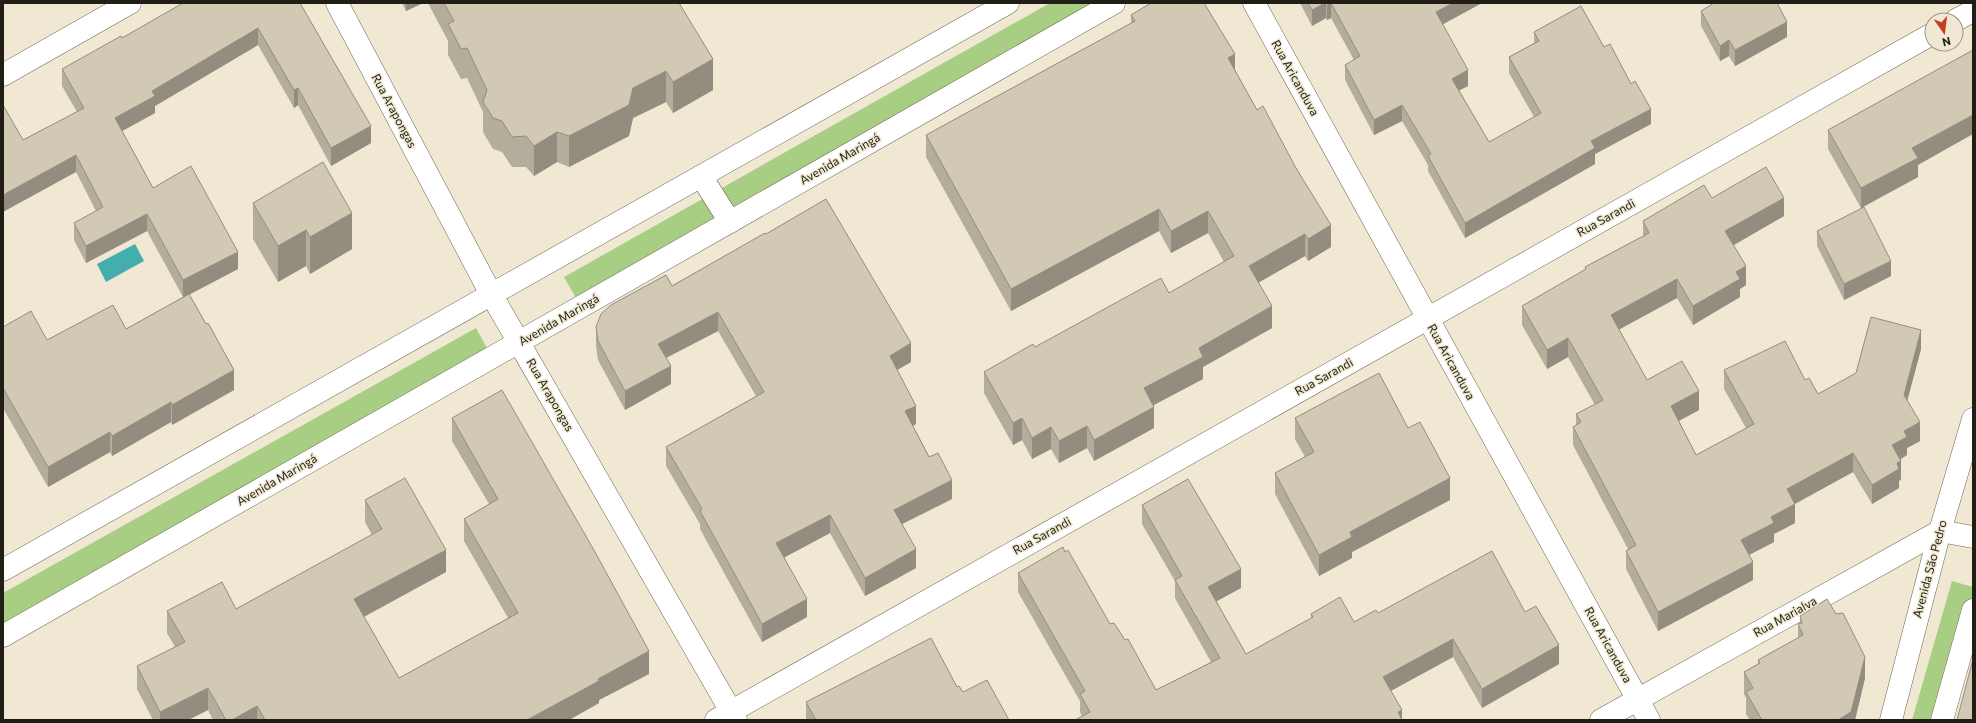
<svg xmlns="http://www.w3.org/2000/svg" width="1976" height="723" font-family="Commissioner,sans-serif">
  <rect width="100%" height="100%" fill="#f0e8d3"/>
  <!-- green -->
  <g fill="#a7ce82">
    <path d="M1050,3H1099L576,298L564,277Z"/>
    <path d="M476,328L489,352L3,625V593Z"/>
    <path d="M1952,581L1973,587V600L1938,720H1912Z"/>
  </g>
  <!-- water -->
  <path fill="#44adae" d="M135,244L144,261L106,282L97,264Z"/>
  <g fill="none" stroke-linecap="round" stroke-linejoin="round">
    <!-- minor casing -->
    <g stroke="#706956" stroke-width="23">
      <g id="minor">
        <path d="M337,3L491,294L736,720"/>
        <path d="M1254,3L1649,720"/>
        <path d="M1956,20L1973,11"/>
        <path d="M3,75L130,3"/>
        <path d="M701,176L730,222"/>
        <path d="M3,570L1008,3"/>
        <path d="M3,636L1114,3"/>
        <path d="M716,720L1932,34"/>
        <path d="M1601,720L1940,531L1973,537"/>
        <path d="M1891,720L1940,531L1973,419"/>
        <path d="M1942,720L1973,610"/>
      </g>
    </g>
    <!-- minor -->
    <use href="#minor" stroke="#fff" stroke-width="22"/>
  </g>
  <!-- wall -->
  <g fill="#b4ad9b">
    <path d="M300,3L371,143L331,166L298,105L294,108L258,45L155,106V113L122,131L153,188L238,269L189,294L234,390L172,425L171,422L112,456L110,452L48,487L3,408V327L47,340L126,329L183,297L147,231L86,263L74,240V223L96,211L76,172L23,140L77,112L62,86V69L122,38Z"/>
    <path d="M402,3H423L406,11Z"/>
    <path d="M428,3H679L713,90L673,113L666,102L633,118L629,136L569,167L557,162L534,176L526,167H512L502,152L493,149L483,132V112L467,78L461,79L448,55V41Z"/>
    <path d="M1300,3H1482L1443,24L1468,86L1459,90L1489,142L1534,117L1509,73V57L1534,43V32L1604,47L1651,124L1595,154V164L1465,238L1428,171V165L1402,121L1374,135L1345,80V65L1354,60L1331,18L1327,20L1326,18L1312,26Z"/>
    <path d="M1701,11L1787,37L1735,66L1729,56L1720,61L1701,26Z"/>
    <path d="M1131,15L1235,70L1331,247L1308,261L1305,256L1258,283L1272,328L1203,367V379L1154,405V428L1094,461L1087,448L1059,463L1051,449L1032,459L1022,440L1013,445L984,393V372L1035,347L1169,293L1224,262L1208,233L1171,253L1159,231L1011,311L926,157V135L1131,23Z"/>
    <path d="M1828,130L1918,165V177L1861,208L1828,149Z"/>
    <path d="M1712,198L1784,216L1734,245L1746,285L1740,289V297L1693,325L1677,298L1619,329L1647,380L1699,410L1679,421L1696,455L1746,428L1724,389V370L1805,380L1818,394L1921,349L1907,400L1920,441L1907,448V455L1901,459V479L1899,481V488L1872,504L1853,472L1795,504V523L1774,534V542L1749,555L1753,580L1658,631L1626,569V551L1628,549L1573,445V427L1576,425V414L1595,405L1568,357L1547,369L1522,325V306L1585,270V267L1643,236V221Z"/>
    <path d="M253,203L352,249L310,274L306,266L278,282L253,239Z"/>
    <path d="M1817,231L1891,276L1844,300L1817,246Z"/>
    <path d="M766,234L911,362L897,370L916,424L913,426L952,499L902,524L916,568L865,596L830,533L784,557L807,617L762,642L700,529V524L666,466V447L756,396L718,331L666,358L671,384L625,410L598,360L596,346V327Z"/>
    <path d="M452,418L649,674L599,700V703L569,720H213L208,710L188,720H153L137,689V666L175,647L167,633V611L236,609L372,535L365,522V500L446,572L364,617L399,678L508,618L464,541V519L489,504L452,441Z"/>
    <path d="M1295,418L1408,428L1450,500L1352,552V558L1319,576L1275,494V473L1305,457L1295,439Z"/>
    <path d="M1142,505L1241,588L1216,601L1246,654L1311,619V614L1354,622L1378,613L1525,612L1559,664L1482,708L1453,657L1391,691L1402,710V720L1082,716L1080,712V701L1018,592V573L1065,552L1110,624L1125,640L1156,690L1211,662L1175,598V581L1142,524Z"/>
    <path d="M1800,616L1865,678L1855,720H1750L1746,714V698L1744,694V672L1758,664V660L1798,638V624H1800Z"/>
    <path d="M957,687L963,692L1009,720H806V702Z"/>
  </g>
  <!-- shaded-wall -->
  <g fill="#928d7e">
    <path d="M406,3H423L406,11Z"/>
    <path d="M1325,3H1326V18L1312,26V10Z"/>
    <path d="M1330,3H1331V18L1327,20V5Z"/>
    <path d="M1453,3H1482L1436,28V12Z"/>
    <path d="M1787,22V37L1735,66V50Z"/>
    <path d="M258,28V45L155,106V113L115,135V118L152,91Z"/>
    <path d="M1729,40V56L1720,61V46Z"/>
    <path d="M1235,54V76L1228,58Z"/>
    <path d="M713,59V90L673,113V82Z"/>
    <path d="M1468,70V86L1452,94V79Z"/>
    <path d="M666,71V102L633,118L629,136L569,167V136L633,88Z"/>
    <path d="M298,88V105L294,108V90Z"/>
    <path d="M1402,105V121L1374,135V120Z"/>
    <path d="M1651,109V124L1595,154V164L1465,238V223L1591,141Z"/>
    <path d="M1973,115V134L1918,165V177L1861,208V188L1912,148Z"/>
    <path d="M371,126V143L331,166V148Z"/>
    <path d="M557,132V162L534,176V146Z"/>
    <path d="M76,155V172L3,212V195Z"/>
    <path d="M1784,198V216L1725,250V231Z"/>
    <path d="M1159,209V231L1011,311V289Z"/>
    <path d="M1208,211V233L1171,253V231Z"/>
    <path d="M352,213V249L310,274V237Z"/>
    <path d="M147,214V231L86,263V246Z"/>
    <path d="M1331,225V247L1308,261V239Z"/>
    <path d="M306,230V266L278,282V246Z"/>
    <path d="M1305,234V256L1249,288V266Z"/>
    <path d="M238,252V269L183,298V280Z"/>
    <path d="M1891,261V276L1844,300V284Z"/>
    <path d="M1746,266V285L1740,289V297L1693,325V306L1736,272Z"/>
    <path d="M1677,279V298L1611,334V315Z"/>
    <path d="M1272,306V328L1203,367V379L1144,410V388L1199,348Z"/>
    <path d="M718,312V331L658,362V344Z"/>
    <path d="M1921,330V349L1904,413V395Z"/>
    <path d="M1568,338V357L1547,369V350Z"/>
    <path d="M911,343V362L890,374V356Z"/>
    <path d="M671,366V384L625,410V391Z"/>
    <path d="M234,370V390L172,425V405Z"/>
    <path d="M1699,391V410L1671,425V406Z"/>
    <path d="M171,402V422L112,456V436Z"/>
    <path d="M916,406V424L905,430V411Z"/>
    <path d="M1154,407V428L1094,461V440Z"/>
    <path d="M1022,418V440L1013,445V423Z"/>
    <path d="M1920,422V441L1907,448V455L1892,464V445L1904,431Z"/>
    <path d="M1087,426V448L1059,463V441Z"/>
    <path d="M1051,427V449L1032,459V438Z"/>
    <path d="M110,432V452L48,487V467Z"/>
    <path d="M1853,453V472L1787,508V489Z"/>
    <path d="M1901,461V479L1899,481V488L1872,504V485L1897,463Z"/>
    <path d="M1450,478V500L1352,552V558L1319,576V555L1350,532Z"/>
    <path d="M952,480V499L894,528V510Z"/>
    <path d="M1795,504V523L1774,534V542L1741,559V540L1771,517Z"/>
    <path d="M830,515V533L776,562V543Z"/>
    <path d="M916,549V568L865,596V578Z"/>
    <path d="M446,550V572L354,622V599Z"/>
    <path d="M1753,562V580L1658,631V612Z"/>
    <path d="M1241,569V588L1208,606V587Z"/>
    <path d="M807,599V617L762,642V624Z"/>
    <path d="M1453,639V657L1383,695V677Z"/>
    <path d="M1559,645V664L1482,708V689Z"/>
    <path d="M649,651V674L599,700V703L569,720H527L598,679Z"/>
    <path d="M1865,657V678L1855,720H1838Z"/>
    <path d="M208,688V710L188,720H160V712Z"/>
    <path d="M257,706V720H232Z"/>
    <path d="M1402,710V720L1398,712Z"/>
  </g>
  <!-- building -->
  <g fill="#d1c9b4" stroke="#928d7e">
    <path d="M183,3H300L371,126L331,148L298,88L294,90L258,28L152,91L155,96L115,118L153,188L191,166L238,252L183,280L147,214L86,246L74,223L103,207L76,155L3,195V105L23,140L84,108L62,69L121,36L122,38Z"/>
    <path d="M444,3H679L713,59L673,82L666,71L633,88L629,105L569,136L557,132L534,146L526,136L512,137L502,121L493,118L483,102L487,90L467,48L461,49L448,24L454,21Z"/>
    <path d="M1151,3H1198V4L1200,3H1204L1235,54L1228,58L1257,110L1263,106L1296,168L1331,225L1308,239L1305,234L1249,266L1272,306L1199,348L1203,357L1144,388L1154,407L1094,440L1087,426L1059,441L1051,427L1032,438L1022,418L1013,423L984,372L1033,344L1035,347L1161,278L1169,293L1234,256L1208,211L1171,231L1159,209L1011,289L926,135L1135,21L1131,15Z"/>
    <path d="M1308,3H1325L1312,10Z"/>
    <path d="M1331,3H1453L1436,12L1468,70L1452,79L1489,142L1541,113L1509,57L1539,41L1534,32L1581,6L1604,47L1610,44L1631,84L1635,81L1651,109L1591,141L1595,148L1465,223L1428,156L1431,154L1402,105L1374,120L1345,65L1360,56Z"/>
    <path d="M1714,3H1777L1787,22L1735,50L1729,40L1720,46L1701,11Z"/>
    <path d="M1973,50V115L1912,148L1918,158L1861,188L1828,130Z"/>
    <path d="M323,162L352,213L310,237L306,230L278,246L253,203Z"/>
    <path d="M1766,167L1784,198L1725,231L1746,266L1736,272L1740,279L1693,306L1677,279L1611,315L1647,380L1682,361L1699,391L1671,406L1696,455L1754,424L1724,370L1785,341L1805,380L1809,378L1818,394L1856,373L1871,317L1921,330L1904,395L1920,422L1904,431L1907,437L1892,445L1901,461L1897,463L1899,469L1872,485L1853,453L1787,489L1795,504L1771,517L1774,523L1741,540L1753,562L1658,612L1626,551L1636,545L1573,427L1581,422L1576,414L1603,400L1568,338L1547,350L1522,306L1586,269L1585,267L1649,233L1643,221L1704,185L1712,198Z"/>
    <path d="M826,199L911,343L890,356L916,406L905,411L929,457L938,453L952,480L894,510L916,549L865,578L830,515L776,543L807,599L762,624L700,511L702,509L666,447L764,392L718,312L658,344L671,366L625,391L598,341L596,327L601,314L611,305L666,275L672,286L765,233L766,234Z"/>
    <path d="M1864,207L1891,261L1844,284L1817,231Z"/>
    <path d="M189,294L206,324L208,323L234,370L172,405L171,402L112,436L110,432L48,467L3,388V327L31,311L47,340L113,305L126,329Z"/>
    <path d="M1379,373L1408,428L1420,422L1450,478L1350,532L1352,537L1319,555L1275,473L1314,452L1295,418Z"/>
    <path d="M502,390L595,552L649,651L598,679L599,681L527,720H265L257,706L232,720H226L208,688L160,712L137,666L185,642L167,611L222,582L236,609L382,529L365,500L405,478L446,550L354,599L399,678L518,613L464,519L498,499L452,418Z"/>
    <path d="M1188,479L1241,569L1208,587L1246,654L1313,617L1311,614L1340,597L1354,622L1376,610L1378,613L1492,551L1525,612L1536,606L1559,645L1482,689L1453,639L1383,677L1402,710L1398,712L1402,720H1075L1090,712L1080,694L1085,691L1018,573L1063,547L1065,552L1068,550L1110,624L1114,623L1125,640L1128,639L1156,690L1220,658L1175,580L1182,576L1142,505Z"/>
    <path d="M1827,599L1836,614L1843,613L1865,657L1851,712L1838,720H1762L1746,692L1753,688L1744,672L1760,663L1758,660L1803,635L1798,624L1802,623L1800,616Z"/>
    <path d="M931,638L957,687L959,686L963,692L987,680L1009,720H816L806,702Z"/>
    <path d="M1973,659V720H1957Z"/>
  </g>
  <g text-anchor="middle" stroke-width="3" stroke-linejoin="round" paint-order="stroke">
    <!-- street labels -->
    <g font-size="12" fill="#211e16" stroke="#f0e8d3">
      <text transform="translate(1295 78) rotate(61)" y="4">Rua Aricanduva</text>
      <text transform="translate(394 111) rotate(62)" y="4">Rua Arapongas</text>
      <text transform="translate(840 159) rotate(-30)" y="4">Avenida Maringá</text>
      <text transform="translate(1606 218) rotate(-29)" y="4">Rua Sarandi</text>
      <text transform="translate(559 320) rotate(-30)" y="4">Avenida Maringá</text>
      <text transform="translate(1451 362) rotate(61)" y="4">Rua Aricanduva</text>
      <text transform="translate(1324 377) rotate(-29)" y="4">Rua Sarandi</text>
      <text transform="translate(550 395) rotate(60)" y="4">Rua Arapongas</text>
      <text transform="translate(277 480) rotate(-30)" y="4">Avenida Maringá</text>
      <text transform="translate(1042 536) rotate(-29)" y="4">Rua Sarandi</text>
      <text transform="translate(1930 569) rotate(-75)" y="4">Avenida São Pedro</text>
      <text transform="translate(1785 617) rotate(-29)" y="4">Rua Marialva</text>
      <text transform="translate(1608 645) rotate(61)" y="4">Rua Aricanduva</text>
    </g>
  </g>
  <!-- border -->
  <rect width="1976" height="723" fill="none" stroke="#211e16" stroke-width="8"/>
  <!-- north arrow -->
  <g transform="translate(1944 32) rotate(166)"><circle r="19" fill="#f0e8d3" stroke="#9d9787"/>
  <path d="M0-3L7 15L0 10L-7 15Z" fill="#c73d22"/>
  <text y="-6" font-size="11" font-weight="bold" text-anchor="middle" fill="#211e16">N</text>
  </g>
</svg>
